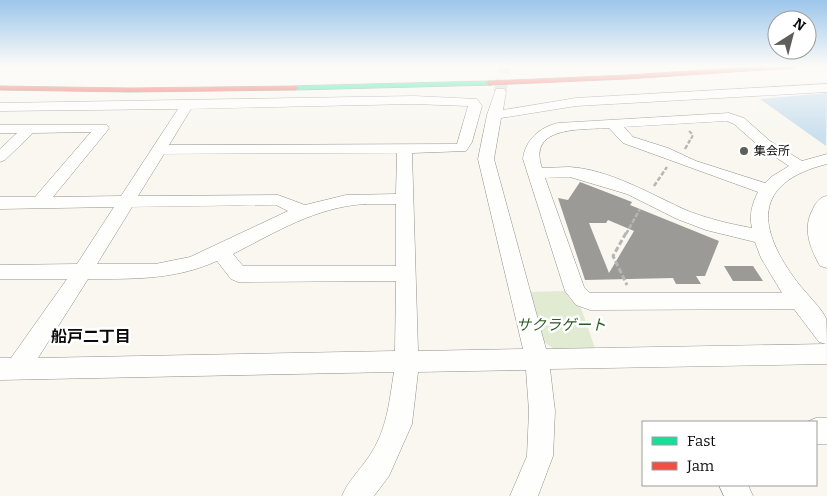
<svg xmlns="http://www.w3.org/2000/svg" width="827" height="496" font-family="Bitter,'Noto Sans JP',serif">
  <rect width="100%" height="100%" fill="#f9f7f0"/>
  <!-- green -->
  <path fill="#e1ebd2" d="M567,291L570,299L581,308L596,351H557L541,340L528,292Z"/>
  <!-- water -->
  <path fill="#cbe0ef" d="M827,93L826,146L760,99Z"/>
  <!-- building -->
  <g fill="#9c9a96" fill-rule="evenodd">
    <path d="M580,182L632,202L630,205L719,241L705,276H696L701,284H676L673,278L585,280L558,198L568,200ZM608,220L634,231L609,273L589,223H606Z"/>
    <path d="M724,266H753L763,281H733Z"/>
  </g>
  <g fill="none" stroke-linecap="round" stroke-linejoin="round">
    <!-- street-tunnel -->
    <path stroke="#d5d4ce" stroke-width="13" stroke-dasharray="13 6" stroke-linecap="butt" d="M500,92L504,66"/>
    <!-- street casing -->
    <g stroke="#92918e" stroke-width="1">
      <g id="street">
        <path d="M827,84V92L576,106L501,118L494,159L546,349L826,344L819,342L794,309L590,310L576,305L565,291L523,159C525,140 540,127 558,123L729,113L744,118L770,141L802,161L827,154V164C751,183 757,229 798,283C805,292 822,309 826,318C827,324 827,355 827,364L550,369L555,411L553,456L538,496H510L527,456L529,411L526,370L418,372L412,424L389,476L374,496H342C348,481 359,471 368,458C387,431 389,403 394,372L0,380V358H11L67,279H0V265L77,264L114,207L0,209V197H35L91,132L33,133L5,160L0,162V149L17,133H0V125H107L109,128L107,131L53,197L121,196L178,109L0,111V103L414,96L477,99L482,106L472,142L466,151L412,153L418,351L523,349L478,159L487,115L496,89H504L506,92L503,110L576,98ZM414,104L468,106L457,144L169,145L191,109ZM727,121L734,124L760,147L789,166L771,177L765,183L696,161L668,148L633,137L624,127ZM609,128L623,143L758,192C752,204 749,215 752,228C730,224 709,219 688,211C652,195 609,169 569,167C560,167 551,168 542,168C527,125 583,130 609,128ZM397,153L396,194L346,195L305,205L278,195L138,196L164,154ZM570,177L627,194L677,219L706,230L755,242L761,258L782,293H590L584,287L545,178ZM365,204H396V266H243L233,254C276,232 316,207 365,204ZM276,205L288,211L190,257L155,264H97L132,207ZM217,261L231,279L238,282L396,281L395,351L38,358L88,279C134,279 175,280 217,261Z"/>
        <path d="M827,196V268L820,266C810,248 802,228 813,209C816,202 820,197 827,196Z"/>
        <path d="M816,418H827V444H816V422H807Z"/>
        <path d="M719,485H748L753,496H724Z"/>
      </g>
    </g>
    <!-- fast casing -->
    <g stroke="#7f7f7b" stroke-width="1">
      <path id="fast" d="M489,81H492V85L295,90L291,88L295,86Z"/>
    </g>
    <!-- jam casing -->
    <g stroke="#7f7f7b" stroke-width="1">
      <g id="jam">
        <path d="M763,66H797L794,68L627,79L489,85L485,83L489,81L627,75Z"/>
        <path d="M0,86L130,88L295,86L299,88L295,90L130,92L0,90Z"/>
      </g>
    </g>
    <!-- path-far2 -->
    <path stroke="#b7b6b5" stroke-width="2" stroke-dasharray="4 2" stroke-linecap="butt" d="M689,131L693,135L690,141"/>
    <!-- path-far1 -->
    <g stroke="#b7b6b5" stroke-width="2.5" stroke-dasharray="4.5 2" stroke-linecap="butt">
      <path d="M685,149L690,140"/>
      <path d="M654,186L667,167"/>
      <path d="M626,234L640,209"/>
    </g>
    <!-- path -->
    <path stroke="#b7b6b5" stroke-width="3" stroke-dasharray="5.5 2.5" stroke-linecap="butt" d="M626,233L613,256L627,285"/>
    <!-- street -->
    <use href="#street" fill="#fefefd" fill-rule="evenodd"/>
    <!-- fast -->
    <use href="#fast" fill="#16e098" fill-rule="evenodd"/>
    <!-- jam -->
    <use href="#jam" fill="#f24e42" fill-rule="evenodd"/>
  </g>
  <!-- sky -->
  <linearGradient id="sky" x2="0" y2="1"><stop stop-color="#9cc6eb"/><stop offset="0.49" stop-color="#fcfbf8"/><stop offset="1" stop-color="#fcfbf8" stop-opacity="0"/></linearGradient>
  <rect width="827" height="135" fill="url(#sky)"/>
  <!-- markers -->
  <circle fill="#5e5e5b" stroke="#fff" stroke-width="2" cx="744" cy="151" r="5"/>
  <g text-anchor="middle" stroke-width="5" stroke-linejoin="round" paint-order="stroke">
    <!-- far-poi labels -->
    <g font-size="12" fill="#0b0b0b" stroke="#fff" text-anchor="start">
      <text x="754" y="155">集会所</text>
    </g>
    <!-- park labels -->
    <g font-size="15" font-style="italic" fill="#2c5a25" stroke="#fff">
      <text x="561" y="330">サクラゲート</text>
    </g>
    <!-- neighbourhood labels -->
    <g font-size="16" font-weight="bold" fill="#0b0b0b" stroke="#fff">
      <text x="91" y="342">船戸二丁目</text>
    </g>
  </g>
  <!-- legend -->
  <rect x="642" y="421" width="175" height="65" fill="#ffffff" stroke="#9d9d9d"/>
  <rect x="652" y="437" width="25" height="8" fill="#16e098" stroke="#9d9d9d"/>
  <text x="687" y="446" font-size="15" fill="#0b0b0b">Fast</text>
  <rect x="652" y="462" width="25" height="8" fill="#f24e42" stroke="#9d9d9d"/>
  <text x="687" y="471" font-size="15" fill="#0b0b0b">Jam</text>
  <!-- north arrow -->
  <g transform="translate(792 35) rotate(36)"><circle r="24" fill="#ffffff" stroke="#9d9d9d"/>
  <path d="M0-4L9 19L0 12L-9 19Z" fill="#5e5e5b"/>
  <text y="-8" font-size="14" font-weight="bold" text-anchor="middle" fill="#0b0b0b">N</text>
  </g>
</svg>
